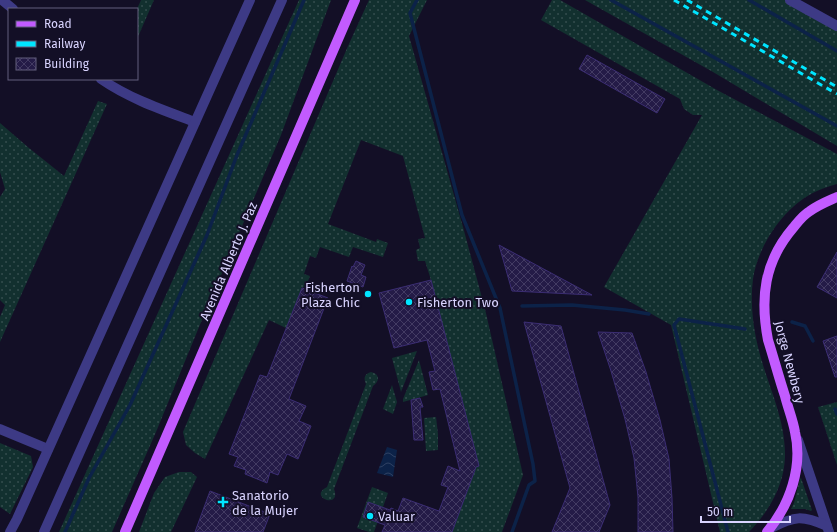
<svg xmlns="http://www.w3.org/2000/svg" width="837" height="532" font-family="'Fira Sans',sans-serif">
  <defs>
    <pattern id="grass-dots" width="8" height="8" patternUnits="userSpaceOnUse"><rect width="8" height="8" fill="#12302f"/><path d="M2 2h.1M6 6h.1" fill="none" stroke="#344d4e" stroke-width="1.8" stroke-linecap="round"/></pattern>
    <pattern id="water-waves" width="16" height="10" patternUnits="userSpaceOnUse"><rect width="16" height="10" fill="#0c2248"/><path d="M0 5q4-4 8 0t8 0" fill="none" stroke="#2f4163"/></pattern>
    <pattern id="building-cross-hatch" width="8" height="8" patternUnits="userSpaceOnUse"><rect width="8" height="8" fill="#241b47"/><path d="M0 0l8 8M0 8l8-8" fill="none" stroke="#433b63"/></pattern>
  </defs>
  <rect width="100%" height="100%" fill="#130f26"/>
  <!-- grass -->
  <g fill="url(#grass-dots)">
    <path d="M141,0H154L137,39V9Z"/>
    <path d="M299,0H331L281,135L199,327L156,432L112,532H59Z"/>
    <path d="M369,0H427L409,36L463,227L485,309L523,475L502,532H452L476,467L479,466L431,280L425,261H418L416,250L420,248L418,239L425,238L403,156L361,140L328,224L376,242L377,239L388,243L383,257L353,247L349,257L320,247L316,258L310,256L304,274L310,276L306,286L302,288L286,328L269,320L205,459L195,453L186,445L183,432L348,46Z"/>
    <path d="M552,0H560L717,90L837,154V184C830,186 823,188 817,191C785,205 758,245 753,279C750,302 753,328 759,351C768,386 786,420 785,457C784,486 769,511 749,532H720L671,325L604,287L702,115H693L684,109L680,99L541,20Z"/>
    <path d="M585,0H790L837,26V146L713,72Z"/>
    <path d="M98,101L107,104L0,342V317L5,305L0,300V197L5,189L0,172V123L29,148L64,176Z"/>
    <path d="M417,351L401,392L392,358Z"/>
    <path d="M419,360L428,395L403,402V399Z"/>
    <path d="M371,372C380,374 380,381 373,386L334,489C342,510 307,497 327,487L366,384C363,377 365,374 371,372Z"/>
    <path d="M392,385L397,402L393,414L383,409Z"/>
    <path d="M837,402V465L818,407Z"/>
    <path d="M436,417L438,434V450L426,451L424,418Z"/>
    <path d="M0,443L31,456L33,467L10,514L0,507Z"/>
    <path d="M179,472H191L197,477L171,532H139L154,493L165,477Z"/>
    <path d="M801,478L812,510L811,511L805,509H791L794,503L800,479Z"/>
    <path d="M372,487L388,493L374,532H369L357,528Z"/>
  </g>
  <!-- water -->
  <path fill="url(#water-waves)" d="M387,447L397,450L393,477L377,473Z"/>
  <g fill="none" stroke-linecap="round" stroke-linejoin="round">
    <!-- stream -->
    <g stroke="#0c2248" stroke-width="3.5">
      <path d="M417,0L410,13L462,215L500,308L533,464L535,481L529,485L512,532"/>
      <path d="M611,0L837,126"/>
      <path d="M749,0L837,51"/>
      <path d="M522,306L572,305L625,310L649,314"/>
      <path d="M792,322L805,326L813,341"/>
      <path d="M835,409L837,414"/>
      <path d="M65,532L89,478L130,405L207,235L237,155L304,0"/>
      <path d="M728,532L674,325L679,319L745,329"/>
    </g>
  </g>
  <!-- building -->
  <g fill="url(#building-cross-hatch)" stroke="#3b2d73">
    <path d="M587,55L665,99L657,113L579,69Z"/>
    <path d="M499,245L592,295L512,291Z"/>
    <path d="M837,252V298L817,287Z"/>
    <path d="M356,261L365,265L361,275L366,277L363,287L347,281L352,266L353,267Z"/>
    <path d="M431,280L479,466L476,467L452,532H382L385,525L363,517L368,502L390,510L391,508L398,511L403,498L439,511L448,487L441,485L448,466L460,471L440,389L433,390L429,372L435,371L427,340L394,348L379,293Z"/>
    <path d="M302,288L328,298L289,399L306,406L299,421L311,426L298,459L287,454L278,475L270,472L267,483L245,474L246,470L234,466L238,457L229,454L260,375L267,377Z"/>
    <path d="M524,322L561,326L610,505L599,532H552L570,488Z"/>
    <path d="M598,332L632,333L646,372L660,420L669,459L672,498L673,532H638V497L634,458L625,419L611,371Z"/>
    <path d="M837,336V377H835L823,341Z"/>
    <path d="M420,398L423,407H420L423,440H414L411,400Z"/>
    <path d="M210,491L270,514L263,532H195Z"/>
  </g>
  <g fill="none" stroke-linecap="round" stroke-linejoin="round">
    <!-- minor -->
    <g stroke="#3d3a85" stroke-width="10">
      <path d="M2,0L13,9"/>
      <path d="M790,0L837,26"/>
      <path d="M101,79C130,99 163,110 195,122"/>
      <path d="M0,429L48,449"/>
      <path d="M798,440L829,532"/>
      <path d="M771,528C795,516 802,515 827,526"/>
      <path d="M10,532L17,519L250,0"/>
      <path d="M44,532L282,0"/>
    </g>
    <!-- major -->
    <g stroke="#c25bff" stroke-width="10">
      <path d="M125,532L355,0"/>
      <path d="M767,532C790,505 803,467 795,432C793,420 788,408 785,396C779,378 774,359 768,340C760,298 764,262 793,228C798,222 803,215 810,211C818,205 828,201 837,197"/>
    </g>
    <!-- rail -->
    <g stroke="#00e5ff" stroke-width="3" stroke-dasharray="6 5" stroke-linecap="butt">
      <path d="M674,0L837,94"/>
      <path d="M687,0L837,87"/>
    </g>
  </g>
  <!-- markers -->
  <g fill="#00e5ff" stroke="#130f26" stroke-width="1.5">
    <circle cx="368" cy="294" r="4"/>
    <circle cx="409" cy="302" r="4"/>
    <path d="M221 496h4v4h4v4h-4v4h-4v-4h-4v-4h4z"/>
    <circle cx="370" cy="516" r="4"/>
  </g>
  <g text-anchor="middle" stroke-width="4" stroke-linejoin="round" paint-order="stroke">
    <!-- street labels -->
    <g font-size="13" fill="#d9d4ff" stroke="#130f26">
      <text transform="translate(228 261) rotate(-67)" y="5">Avenida Alberto J. Paz</text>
      <text transform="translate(790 362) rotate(75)" y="5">Jorge Newbery</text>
    </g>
    <!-- poi labels -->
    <g font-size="13" fill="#d9d4ff" stroke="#130f26" text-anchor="start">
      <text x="360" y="292" text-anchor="end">Fisherton<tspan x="360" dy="15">Plaza Chic</tspan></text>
      <text x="417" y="307">Fisherton Two</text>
      <text x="232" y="500">Sanatorio<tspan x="232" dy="15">de la Mujer</tspan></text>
      <text x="378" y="521">Valuar</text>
    </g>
  </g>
  <!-- legend -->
  <rect x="8" y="8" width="130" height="72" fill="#130f26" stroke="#625e7d"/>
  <rect x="16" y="21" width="20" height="6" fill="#c25bff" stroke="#625e7d"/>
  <text x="44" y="28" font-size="12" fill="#d9d4ff">Road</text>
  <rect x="16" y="41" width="20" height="6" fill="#00e5ff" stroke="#625e7d"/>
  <text x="44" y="48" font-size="12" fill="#d9d4ff">Railway</text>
  <rect x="16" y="58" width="20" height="12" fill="url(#building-cross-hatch)" stroke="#625e7d"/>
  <text x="44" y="68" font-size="12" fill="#d9d4ff">Building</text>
  <!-- scale -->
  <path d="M701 516v6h89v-6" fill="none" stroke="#d9d4ff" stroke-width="2"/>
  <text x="707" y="516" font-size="12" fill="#d9d4ff" stroke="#130f26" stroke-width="3" paint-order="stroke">50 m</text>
</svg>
